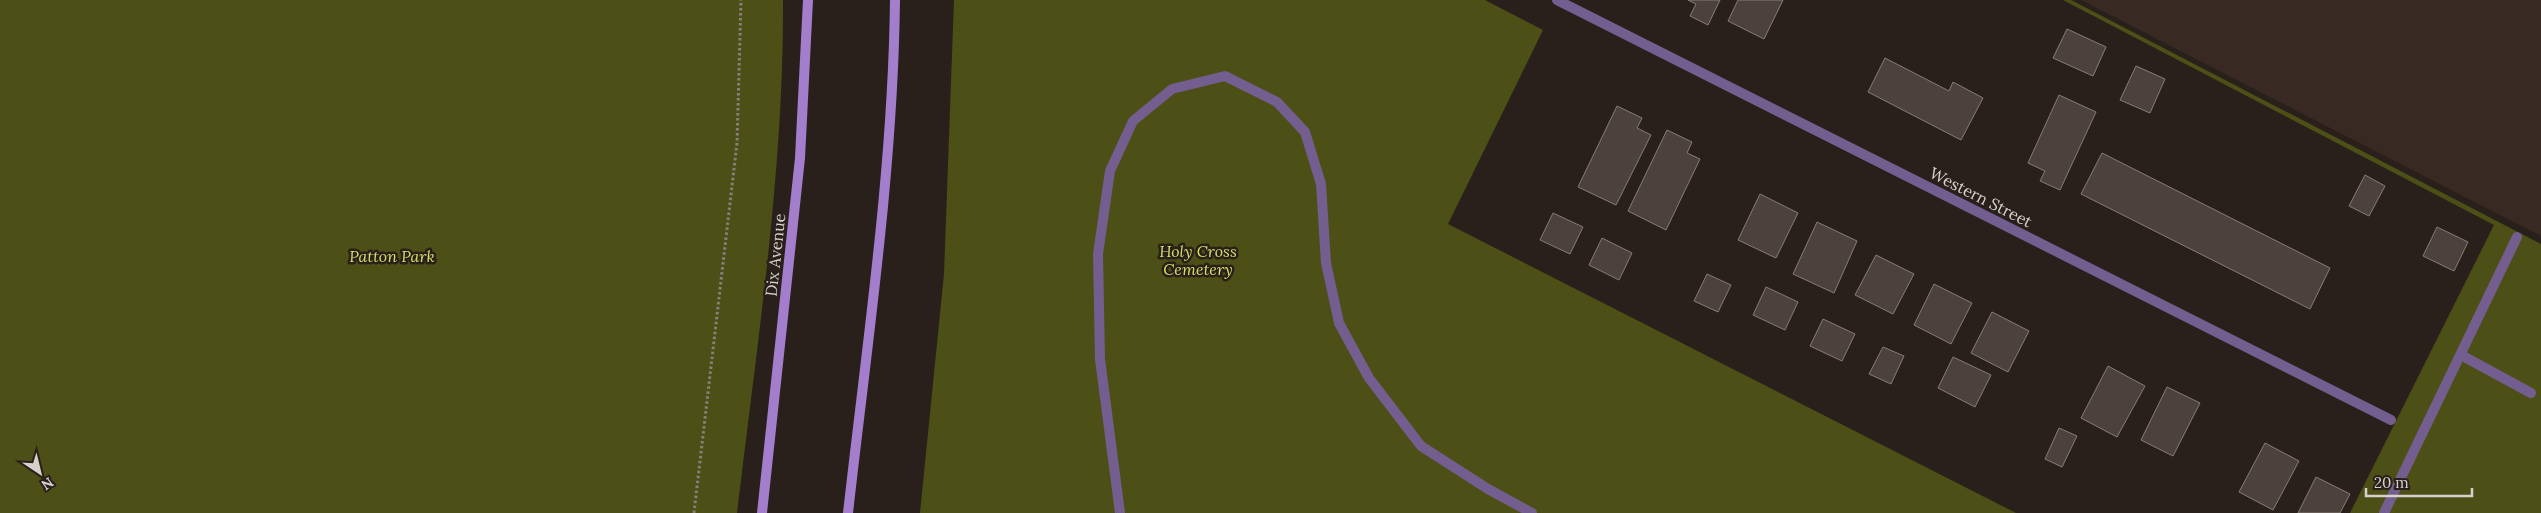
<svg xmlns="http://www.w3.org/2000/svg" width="2541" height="513" font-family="Lora,serif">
  <rect width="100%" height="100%" fill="#2a201b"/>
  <!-- built -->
  <path fill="#382922" d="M2081,0H2541V236Z"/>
  <!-- green -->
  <g fill="#4c5016">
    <path d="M0,0H783C784,172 757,343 737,513H0Z"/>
    <path d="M954,0H1485L1543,30L1448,224L2016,513H920L944,274Z"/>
    <path d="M2063,0H2071L2541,244V513H2350L2494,225Z"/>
  </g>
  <!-- building -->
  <g fill="#4c413d" stroke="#897c77">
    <path d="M1688,0H1720L1708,25L1690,16L1696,4Z"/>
    <path d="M1738,0H1783L1764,39L1728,21Z"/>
    <path d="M2067,29L2106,47L2093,76L2053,58Z"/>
    <path d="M1885,58L1949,91L1953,82L1983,98L1961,140L1868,92Z"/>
    <path d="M2136,66L2165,79L2150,113L2120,100Z"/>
    <path d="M2059,95L2096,112L2060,190L2040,181L2045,171L2028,163Z"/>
    <path d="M1617,106L1642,118L1637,128L1651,135L1616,205L1578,187Z"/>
    <path d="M1667,130L1692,142L1687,153L1700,159L1666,230L1628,211Z"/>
    <path d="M2102,153L2330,268L2310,309L2081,194Z"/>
    <path d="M2365,175L2385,186L2369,216L2349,206Z"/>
    <path d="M1760,194L1798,213L1776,258L1738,240Z"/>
    <path d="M1553,213L1583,227L1570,254L1540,240Z"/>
    <path d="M1817,222L1857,241L1834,293L1793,274Z"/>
    <path d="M2437,227L2468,242L2454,271L2423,256Z"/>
    <path d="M1602,238L1632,253L1619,280L1589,265Z"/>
    <path d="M1876,255L1914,274L1893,314L1855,295Z"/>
    <path d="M1707,274L1731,285L1718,312L1694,301Z"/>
    <path d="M1934,284L1972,303L1951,344L1914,325Z"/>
    <path d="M1766,287L1798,302L1785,330L1753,315Z"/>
    <path d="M1992,312L2029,331L2008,372L1971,353Z"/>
    <path d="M1823,319L1855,334L1842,361L1810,346Z"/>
    <path d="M1883,347L1904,356L1891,384L1869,374Z"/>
    <path d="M1953,357L1991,375L1975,407L1938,388Z"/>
    <path d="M2108,366L2145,386L2117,437L2081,418Z"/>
    <path d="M2167,387L2200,403L2173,456L2141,440Z"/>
    <path d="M2059,428L2077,436L2062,467L2045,459Z"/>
    <path d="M2265,443L2299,461L2273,510L2239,492Z"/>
    <path d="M2316,477L2350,494L2340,513H2298Z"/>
  </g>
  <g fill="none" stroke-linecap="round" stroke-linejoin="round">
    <!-- path -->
    <path stroke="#87807b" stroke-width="3" stroke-dasharray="2.5 2.5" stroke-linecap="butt" d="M694,513L737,143L741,0"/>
    <!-- lane -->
    <g stroke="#745e8f" stroke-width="10">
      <path d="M2461,355L2531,393"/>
      <path d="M1120,513L1100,359L1098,254L1110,171L1133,121L1172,89L1225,76L1277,102L1305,132L1321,184L1326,263L1339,323L1369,378L1421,446L1488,489L1532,513"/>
      <path d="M2384,513L2517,237"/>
    </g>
    <!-- street -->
    <path stroke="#745e8f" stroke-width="10" d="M1557,0L2391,420"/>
    <!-- secondary -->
    <g stroke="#a37ecd" stroke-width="10">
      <path d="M762,513L800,158L808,0"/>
      <path d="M848,513C867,343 893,171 895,0"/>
    </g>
  </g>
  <g text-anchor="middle" stroke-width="5" stroke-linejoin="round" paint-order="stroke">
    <!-- street labels -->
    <g font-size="16" fill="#d7d1cd" stroke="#2a201b">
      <text transform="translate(1981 197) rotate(27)" y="6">Western Street</text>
      <text transform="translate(775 255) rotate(-84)" y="6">Dix Avenue</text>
    </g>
    <!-- park labels -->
    <g font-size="16" font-style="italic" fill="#d6df65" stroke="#2a201b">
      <text x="1198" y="257">Holy Cross<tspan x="1198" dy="18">Cemetery</tspan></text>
      <text x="392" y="262">Patton Park</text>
    </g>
  </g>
  <!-- north arrow -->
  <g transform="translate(40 473) rotate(145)" stroke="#2a201b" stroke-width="4" paint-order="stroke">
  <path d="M0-4L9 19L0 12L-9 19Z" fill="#d7d1cd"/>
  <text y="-8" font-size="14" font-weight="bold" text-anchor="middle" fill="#d7d1cd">N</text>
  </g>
  <!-- scale -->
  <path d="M2366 488v8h106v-8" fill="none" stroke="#d7d1cd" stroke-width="2.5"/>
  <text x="2374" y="488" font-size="15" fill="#d7d1cd" stroke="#2a201b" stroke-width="4" paint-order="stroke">20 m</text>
</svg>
